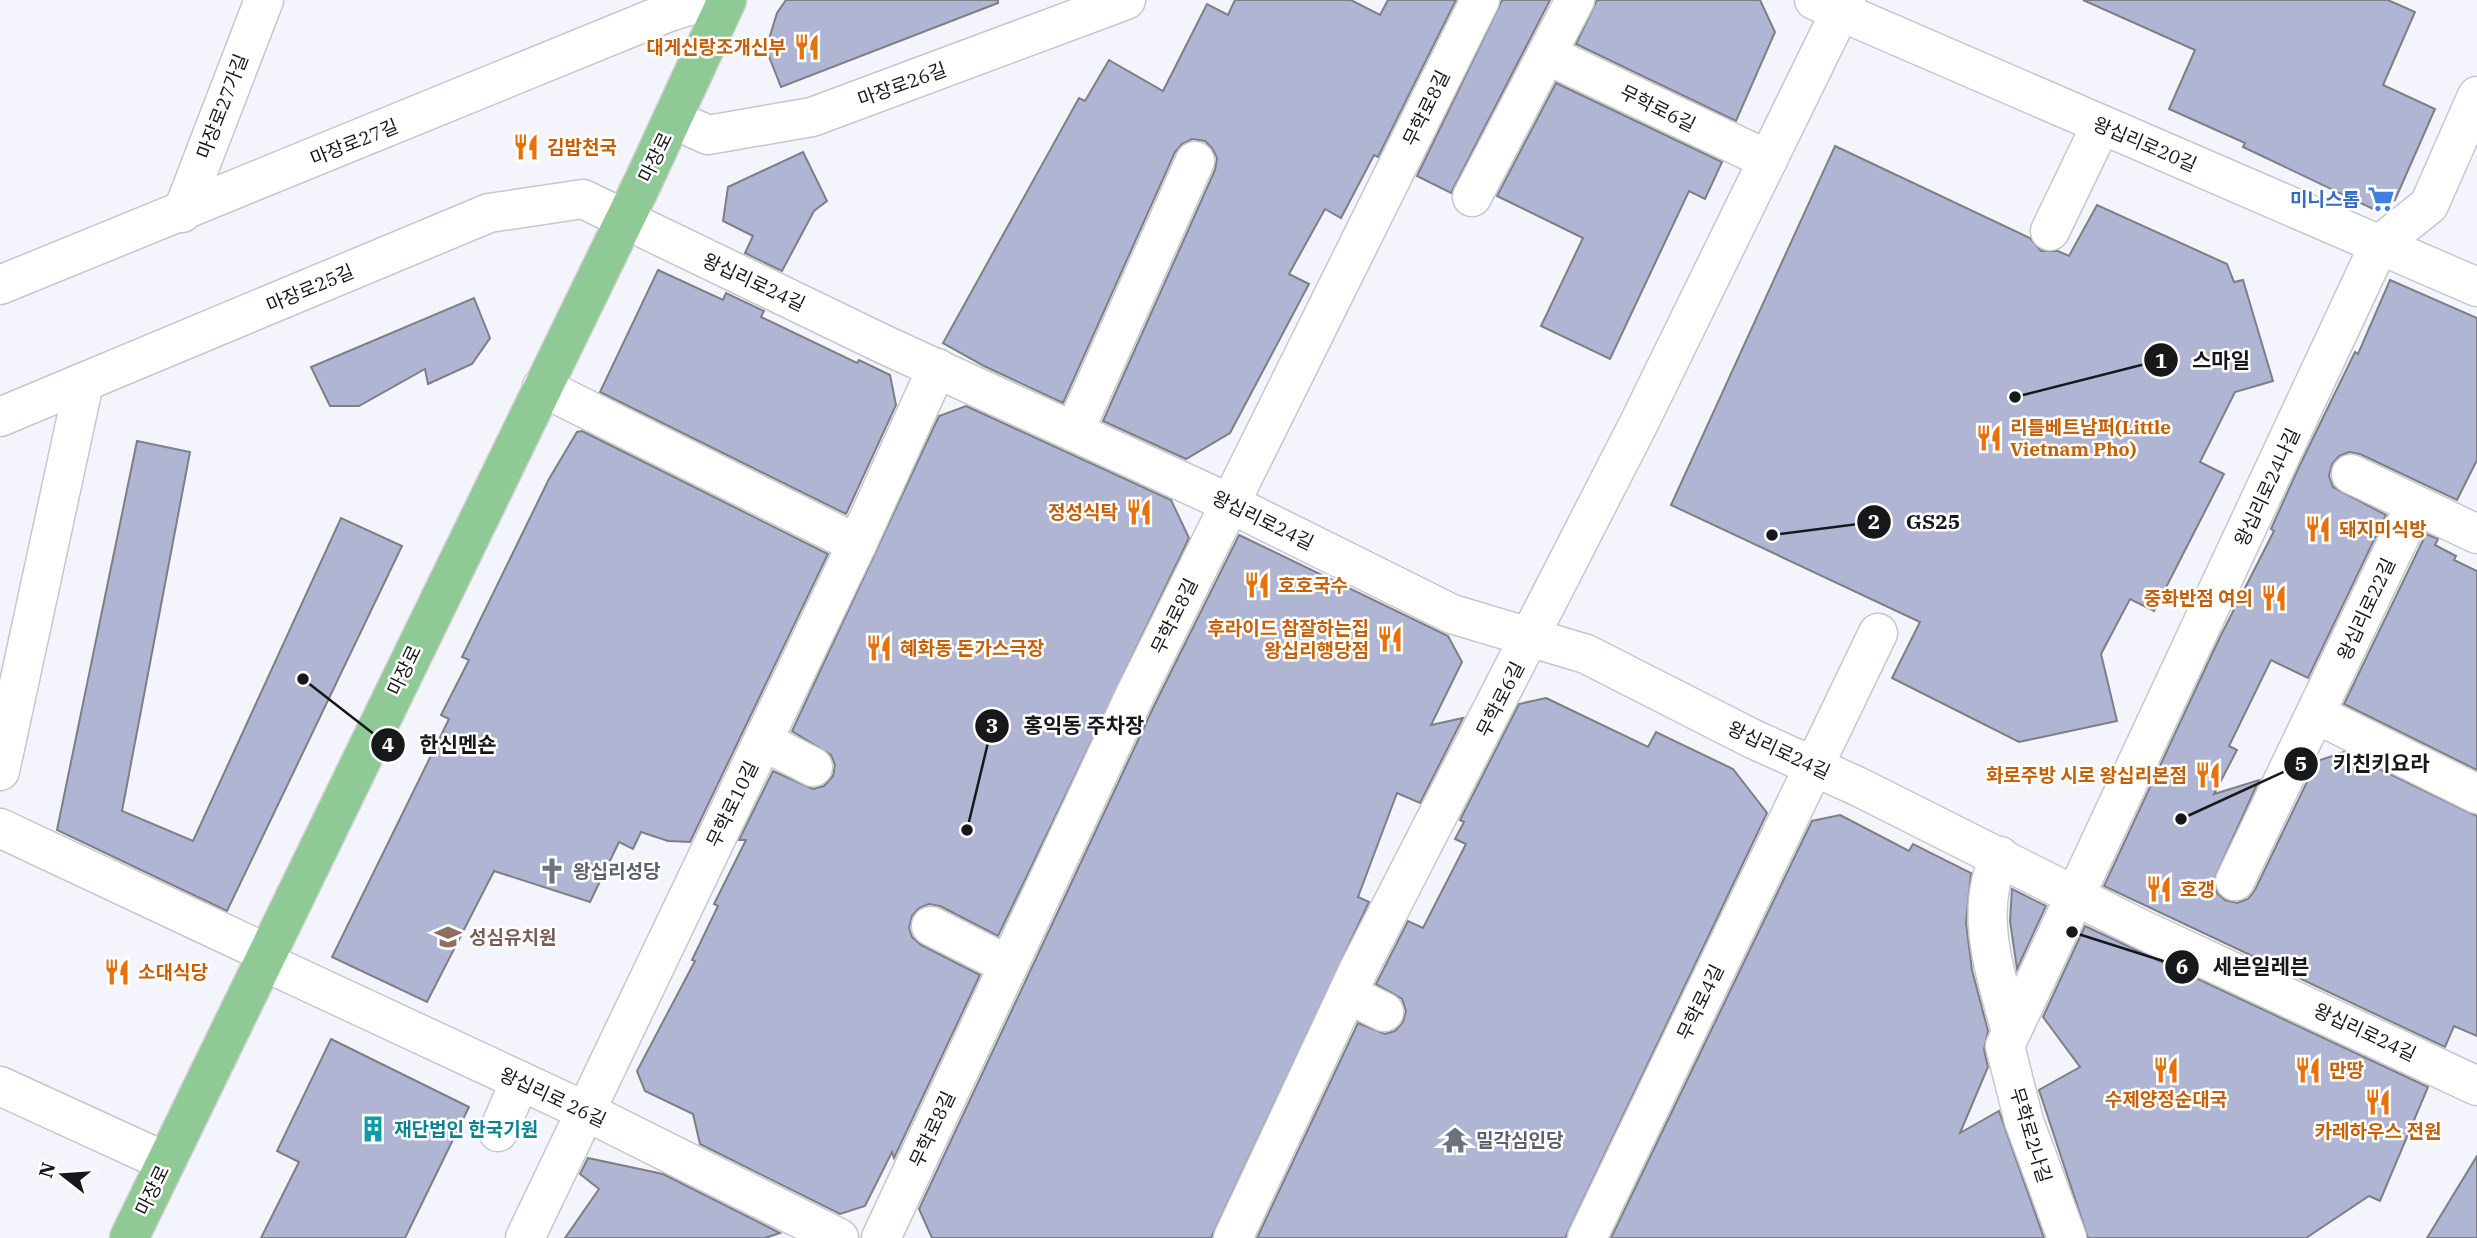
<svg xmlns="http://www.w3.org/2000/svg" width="2477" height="1238" font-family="'IBM Plex Serif','Noto Sans KR',serif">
  <rect width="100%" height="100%" fill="#f4f5fc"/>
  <!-- building -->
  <g fill="#afb5d2" stroke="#7e7f85" stroke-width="2">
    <path d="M786,0H998V3L781,87L766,49L777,13Z"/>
    <path d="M1235,0H1351L1380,15L1388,0H1456L1378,157L1374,155L1341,218L1325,209L1289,274L1309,284L1230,433L1186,459L1103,421L1215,170L1217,158L1212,148L1205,141L1192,139L1182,144L1175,152L1063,403L984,366L943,343L1079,98L1085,101L1109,60L1163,91L1207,4L1228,15Z"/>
    <path d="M1502,0H1550L1451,193L1417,176Z"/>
    <path d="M1597,0H1760L1775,32L1736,121L1576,44Z"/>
    <path d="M2083,0H2388L2415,12L2383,85L2435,109L2395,200L2373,209L2243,147L2245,143L2169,109L2195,50Z"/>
    <path d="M1556,83L1722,162L1705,199L1689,191L1610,359L1541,326L1583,238L1497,196Z"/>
    <path d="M1835,146L2030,238L2041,251H2058L2069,256L2097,205L2227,264L2234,282L2243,280L2273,381L2235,392L2200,462L2224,474L2154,611L2130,599L2101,654L2117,721L2019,742L1892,678L1920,622L1671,505Z"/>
    <path d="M803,152L827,201L814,211L782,271L745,253L753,236L723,221L728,187Z"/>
    <path d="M658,270L723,300L726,293L764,311L761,317L857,363L859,360L890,375L896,405L846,514L600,392Z"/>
    <path d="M2390,280L2477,318V460L2457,500L2360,454L2349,452L2339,456L2332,464L2329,476L2333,487L2386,515L2308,678L2271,660L2229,746L2237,750L2214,794L2259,780L2213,882L2217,893L2225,900L2237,903L2248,899L2255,890L2317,761L2344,752L2477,816V1036L2454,1026L2445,1047L2104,886L2219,639L2274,531L2271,529L2298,469L2355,352L2358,354Z"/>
    <path d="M474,298L490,338L472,364L428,384L425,369L359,406H330L311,367Z"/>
    <path d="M966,406L1171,500L1189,538L998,936L940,906L929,904L919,908L912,916L909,928L912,937L921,945L980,975L894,1158L892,1152L865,1206L840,1214L700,1144L693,1114L645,1091L637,1071L695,961L692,960L718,906L714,904L746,840H739L773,771L813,789L824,786L833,776L835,765L831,755L792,731L939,416Z"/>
    <path d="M582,431L828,554L690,842L668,841L641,832L633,849L619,842L590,902L494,871L427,1002L332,957L449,719L441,715L469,660L462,657L549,479L577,432Z"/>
    <path d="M137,441L190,452L122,811L193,841L341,518L402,546L227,911L57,830Z"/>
    <path d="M2426,534L2438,539L2435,545L2456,556L2454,560L2477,571V770L2344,704Z"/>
    <path d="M1239,535L1448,636L1462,662L1431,725L1463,718L1420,803L1397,793L1358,897L1369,902L1211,1238H932L919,1209L1154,706Z"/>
    <path d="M1546,698L1648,747L1656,732L1733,769L1767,813L1565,1238H1257L1358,1023L1385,1034L1395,1031L1403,1022L1406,1011L1402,999L1376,984L1408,921L1423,928L1466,844L1455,839L1464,822L1460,820L1519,704Z"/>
    <path d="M1840,815L1909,851L1913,844L1971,873L1966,923L1972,970L1988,1031L1984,1050L1988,1067L1960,1133L1999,1111L2044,1238H1611L1812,821Z"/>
    <path d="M2012,889L2046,906L2017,969L2010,921Z"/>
    <path d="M2085,926L2428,1087L2380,1201L2369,1196L2306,1238H2088L2039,1090L2080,1067L2043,1017Z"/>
    <path d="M331,1039L469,1107L405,1238H261L299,1162L277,1151Z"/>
    <path d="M2477,1156V1238H2427Z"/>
    <path d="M588,1158L663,1174L780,1233L765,1238H565L599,1189L580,1174Z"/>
  </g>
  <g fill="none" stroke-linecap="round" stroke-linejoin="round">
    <!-- minor casing -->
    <g stroke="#c5c7cd" stroke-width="41">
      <g id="minor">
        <path d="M1814,0L2477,287"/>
        <path d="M1548,55L1768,160"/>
        <path d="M673,119L708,135L812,117L1126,0"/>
        <path d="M1472,197L1575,0"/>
        <path d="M182,213L264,0"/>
        <path d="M2050,231L2101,125"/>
        <path d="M0,285L669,12L708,0"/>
        <path d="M542,387L857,544"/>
        <path d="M0,417L489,213L583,199L883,344L1229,503L1452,614L1586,654L1753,739L1859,787L2141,929L2477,1086"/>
        <path d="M1074,432L1195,161"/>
        <path d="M2351,474L2477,534"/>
        <path d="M2316,714L2477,794"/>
        <path d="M763,741L813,767"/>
        <path d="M0,771L84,383"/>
        <path d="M0,828L266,953"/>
        <path d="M2000,856C1973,913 1996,974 2011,1032"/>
        <path d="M2235,881L2415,505"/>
        <path d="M931,926L1008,965"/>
        <path d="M263,961L585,1111L839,1238"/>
        <path d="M1348,994L1384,1012"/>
        <path d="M0,1086L166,1162"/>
        <path d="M498,1132L520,1081"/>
        <path d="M525,1238L857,544L937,368"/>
        <path d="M881,1238L1134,697L1480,0"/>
        <path d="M1233,1238L1359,969L1638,425L1846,0"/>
        <path d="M1587,1238L1878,633"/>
        <path d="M2067,1238L2024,1121L2005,1046L2379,245L2429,205L2477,96"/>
      </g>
    </g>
    <!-- major casing -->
    <g stroke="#d1d1d1" stroke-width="41">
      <path id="major" d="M129,1238L643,182L727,0"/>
    </g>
    <!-- minor -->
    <use href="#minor" stroke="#fff" stroke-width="38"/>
    <!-- major -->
    <use href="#major" stroke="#8fc996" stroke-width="38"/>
  </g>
  <!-- icons -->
  <defs>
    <g id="restaurant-bare" transform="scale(2.1)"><path d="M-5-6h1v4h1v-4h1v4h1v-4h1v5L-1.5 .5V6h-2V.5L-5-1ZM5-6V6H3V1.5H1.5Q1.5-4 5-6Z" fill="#e8710a" stroke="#fff" stroke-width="2.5" paint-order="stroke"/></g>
    <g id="supermarket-bare" transform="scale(2.1)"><path d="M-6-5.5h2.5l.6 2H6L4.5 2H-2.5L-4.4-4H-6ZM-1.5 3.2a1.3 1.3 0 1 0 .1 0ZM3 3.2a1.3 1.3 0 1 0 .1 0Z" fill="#3f7fe0" stroke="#fff" stroke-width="2.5" paint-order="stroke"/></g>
    <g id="church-bare" transform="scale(2.1)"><path d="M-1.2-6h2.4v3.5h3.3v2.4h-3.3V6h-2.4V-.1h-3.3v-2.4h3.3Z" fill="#6b7280" stroke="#fff" stroke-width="2.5" paint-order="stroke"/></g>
    <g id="school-bare" transform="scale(2.1)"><path d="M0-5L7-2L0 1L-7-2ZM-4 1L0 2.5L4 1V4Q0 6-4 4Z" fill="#8d6e63" stroke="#fff" stroke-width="2.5" paint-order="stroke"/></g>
    <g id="building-bare" transform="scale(2.1)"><path d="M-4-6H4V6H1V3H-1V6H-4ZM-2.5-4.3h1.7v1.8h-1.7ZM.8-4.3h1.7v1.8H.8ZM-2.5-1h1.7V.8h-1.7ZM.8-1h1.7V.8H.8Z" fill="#0f9aa8" stroke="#fff" stroke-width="2.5" paint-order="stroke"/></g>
    <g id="temple-bare" transform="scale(2.1)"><path d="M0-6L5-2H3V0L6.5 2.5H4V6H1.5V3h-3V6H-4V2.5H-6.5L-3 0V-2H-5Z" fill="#6b7280" stroke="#fff" stroke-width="2.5" paint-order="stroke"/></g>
  </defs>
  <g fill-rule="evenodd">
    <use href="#restaurant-bare" x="807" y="47"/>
    <use href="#restaurant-bare" x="526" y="147"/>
    <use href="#supermarket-bare" x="2381" y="199"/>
    <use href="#restaurant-bare" x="1989" y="438"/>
    <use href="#restaurant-bare" x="1139" y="512"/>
    <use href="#restaurant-bare" x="2318" y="529"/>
    <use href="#restaurant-bare" x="1257" y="585"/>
    <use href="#restaurant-bare" x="2274" y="598"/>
    <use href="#restaurant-bare" x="1390" y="639"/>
    <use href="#restaurant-bare" x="879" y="648"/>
    <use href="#restaurant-bare" x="2208" y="775"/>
    <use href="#church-bare" x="552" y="871"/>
    <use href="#restaurant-bare" x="2159" y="889"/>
    <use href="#school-bare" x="448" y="937"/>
    <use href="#restaurant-bare" x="117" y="972"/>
    <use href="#restaurant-bare" x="2166" y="1070"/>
    <use href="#restaurant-bare" x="2308" y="1070"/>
    <use href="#restaurant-bare" x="2378" y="1102"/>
    <use href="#building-bare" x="373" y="1129"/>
    <use href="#temple-bare" x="1455" y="1140"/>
  </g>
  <g text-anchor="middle" stroke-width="5" stroke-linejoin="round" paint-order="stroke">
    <!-- food labels -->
    <g font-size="19" font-weight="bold" fill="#c56008" stroke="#fff" text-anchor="start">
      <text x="786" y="54" text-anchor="end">대게신랑조개신부</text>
      <text x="547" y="154">김밥천국</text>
      <text x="2010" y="434">리틀베트남퍼(Little<tspan x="2010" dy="22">Vietnam Pho)</tspan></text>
      <text x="1118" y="519" text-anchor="end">정성식탁</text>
      <text x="2339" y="536">돼지미식방</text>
      <text x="1278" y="592">호호국수</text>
      <text x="2253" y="605" text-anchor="end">중화반점 여의</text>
      <text x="1369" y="635" text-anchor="end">후라이드 참잘하는집<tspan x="1369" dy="22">왕십리행당점</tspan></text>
      <text x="900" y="655">혜화동 돈가스극장</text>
      <text x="2187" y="782" text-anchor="end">화로주방 시로 왕십리본점</text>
      <text x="2180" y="896">호갱</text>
      <text x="138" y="979">소대식당</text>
      <text x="2329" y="1077">만땅</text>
      <text x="2166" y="1106" text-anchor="middle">수제양정순대국</text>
      <text x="2378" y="1138" text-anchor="middle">카레하우스 전원</text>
    </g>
    <!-- street labels -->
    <g font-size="19" fill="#17181a" stroke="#fff">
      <text transform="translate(902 84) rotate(-20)" y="7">마장로26길</text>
      <text transform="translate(222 106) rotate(-69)" y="7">마장로27가길</text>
      <text transform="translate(1426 108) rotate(-64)" y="7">무학로8길</text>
      <text transform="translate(1658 108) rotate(26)" y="7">무학로6길</text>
      <text transform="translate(354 142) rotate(-22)" y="7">마장로27길</text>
      <text transform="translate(2145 144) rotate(23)" y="7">왕십리로20길</text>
      <text transform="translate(655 157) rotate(-64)" y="7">마장로</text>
      <text transform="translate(754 282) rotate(25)" y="7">왕십리로24길</text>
      <text transform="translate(310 288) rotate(-23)" y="7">마장로25길</text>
      <text transform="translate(2267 487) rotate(-65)" y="7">왕십리로24나길</text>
      <text transform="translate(1263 520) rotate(26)" y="7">왕십리로24길</text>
      <text transform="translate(2366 609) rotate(-65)" y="7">왕십리로22길</text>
      <text transform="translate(1174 616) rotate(-64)" y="7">무학로8길</text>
      <text transform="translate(404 670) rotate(-64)" y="7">마장로</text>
      <text transform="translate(1500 699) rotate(-63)" y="7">무학로6길</text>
      <text transform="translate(1779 750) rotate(25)" y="7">왕십리로24길</text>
      <text transform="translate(732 804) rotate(-64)" y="7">무학로10길</text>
      <text transform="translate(1700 1002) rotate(-64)" y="7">무학로4길</text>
      <text transform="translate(2365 1032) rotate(25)" y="7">왕십리로24길</text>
      <text transform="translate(553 1097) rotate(25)" y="7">왕십리로 26길</text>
      <text transform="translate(932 1129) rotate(-65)" y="7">무학로8길</text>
      <text transform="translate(2031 1135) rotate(73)" y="7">무학로2나길</text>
      <text transform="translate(152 1190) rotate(-64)" y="7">마장로</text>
    </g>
    <!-- shop labels -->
    <g font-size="19" font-weight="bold" fill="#366cbe" stroke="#fff" text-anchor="end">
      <text x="2360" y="206">미니스톱</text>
    </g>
    <!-- worship labels -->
    <g font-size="19" font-weight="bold" fill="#5b616d" stroke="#fff" text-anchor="start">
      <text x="573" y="878">왕십리성당</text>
      <text x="1476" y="1147">밀각심인당</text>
    </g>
    <!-- education labels -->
    <g font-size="19" font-weight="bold" fill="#785e54" stroke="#fff" text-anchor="start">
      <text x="469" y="944">성심유치원</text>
    </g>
    <!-- culture labels -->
    <g font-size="19" font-weight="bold" fill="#0d838f" stroke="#fff" text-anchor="start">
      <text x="394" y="1136">재단법인 한국기원</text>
    </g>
  </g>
  <!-- callouts -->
  <path fill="none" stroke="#17181a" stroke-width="2.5" d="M2015 397L2161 360M1772 535L1874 522M967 830L992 726M303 679L388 745M2181 819L2301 764M2072 932L2182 967"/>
  <g fill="#17181a" stroke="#fff" stroke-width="2.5">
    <circle cx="2015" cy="397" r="7"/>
    <circle cx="1772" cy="535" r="7"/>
    <circle cx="967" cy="830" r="7"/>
    <circle cx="303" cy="679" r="7"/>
    <circle cx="2181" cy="819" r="7"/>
    <circle cx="2072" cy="932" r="7"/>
    <circle cx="2161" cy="360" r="18"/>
    <circle cx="1874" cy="522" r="18"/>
    <circle cx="992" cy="726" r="18"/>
    <circle cx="388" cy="745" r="18"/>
    <circle cx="2301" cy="764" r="18"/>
    <circle cx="2182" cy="967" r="18"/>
  </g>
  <g font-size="21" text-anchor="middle" font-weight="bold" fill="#fff">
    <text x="2161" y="368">1</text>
    <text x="1874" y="529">2</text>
    <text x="992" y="733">3</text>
    <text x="388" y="752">4</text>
    <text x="2301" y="771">5</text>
    <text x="2182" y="974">6</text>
  </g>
  <g font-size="21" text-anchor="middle" font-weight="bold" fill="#17181a" stroke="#fff" stroke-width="5" stroke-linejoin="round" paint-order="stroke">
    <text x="2221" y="368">스마일</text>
    <text x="1933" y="529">GS25</text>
    <text x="1084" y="733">홍익동 주차장</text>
    <text x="458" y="752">한신멘숀</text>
    <text x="2381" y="771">키친키요라</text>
    <text x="2261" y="974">세븐일레븐</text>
  </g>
  <!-- north arrow -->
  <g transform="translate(63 1175) rotate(287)" stroke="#ffffff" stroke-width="5" paint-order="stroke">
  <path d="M0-5L12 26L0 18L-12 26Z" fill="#17181a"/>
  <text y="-10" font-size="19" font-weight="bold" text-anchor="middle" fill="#17181a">N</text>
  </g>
</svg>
